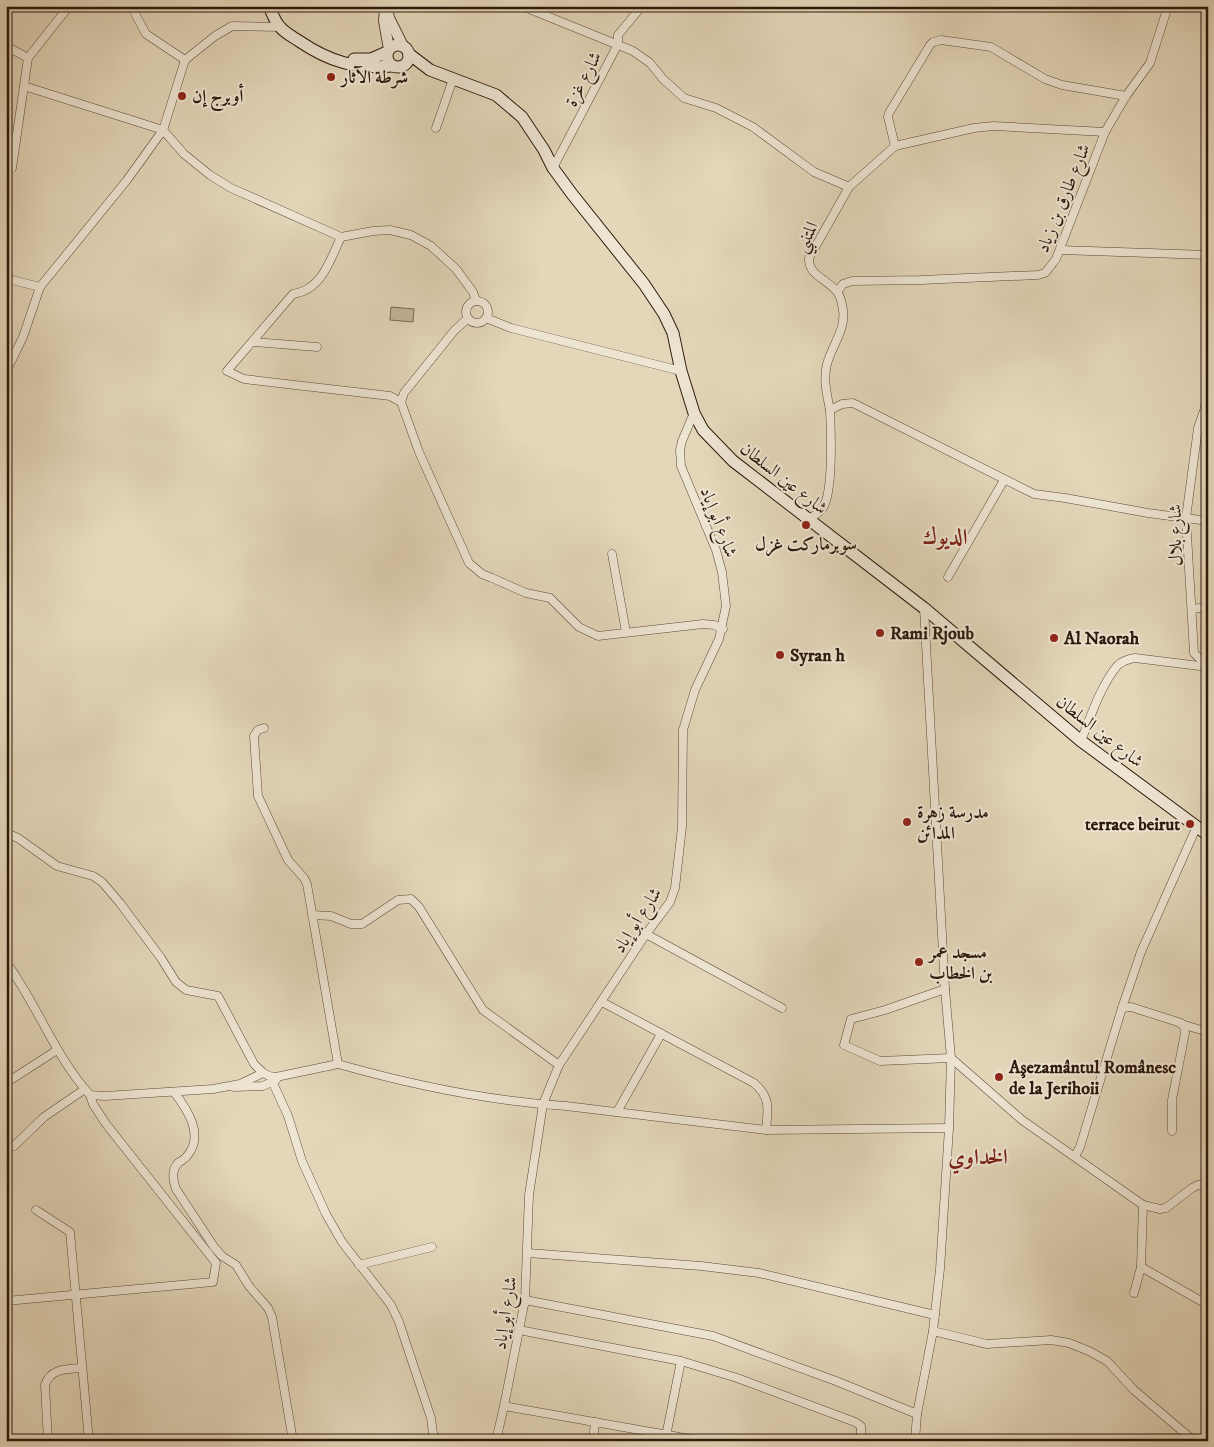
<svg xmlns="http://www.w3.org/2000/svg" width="1214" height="1447" font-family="'IM FELL DW Pica',Amiri,serif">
  <rect width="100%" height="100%" fill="#e3d6b9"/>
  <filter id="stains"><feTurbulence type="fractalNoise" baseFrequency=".004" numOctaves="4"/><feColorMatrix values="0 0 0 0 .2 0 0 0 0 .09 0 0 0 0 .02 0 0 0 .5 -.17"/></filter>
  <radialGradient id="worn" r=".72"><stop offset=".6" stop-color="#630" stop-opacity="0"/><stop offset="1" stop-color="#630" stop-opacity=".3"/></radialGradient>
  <!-- green -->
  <path fill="#c4b69b" stroke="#786753" d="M391,307L414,309L413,322L390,320Z"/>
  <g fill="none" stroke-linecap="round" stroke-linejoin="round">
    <!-- minor casing -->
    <g stroke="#5a4836" stroke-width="9">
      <g id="minor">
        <path d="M131,6L146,34L185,60"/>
        <path d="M522,6L633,51L650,63L663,79L684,98L716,108L753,127L814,172L849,187"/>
        <path d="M6,46L28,58L12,168"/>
        <path d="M28,58L69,6"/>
        <path d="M24,86L163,130L184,154L210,175L231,188L341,237L373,231L390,230L411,235L431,246L456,269L473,292L476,301"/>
        <path d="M436,128L453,79"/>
        <path d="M1105,132L1126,96L1150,63L1168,6"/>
        <path d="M895,146L888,117L889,113L930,45L933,42L941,40L991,47L1045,79L1062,85L1126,96"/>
        <path d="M553,168L618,44V35L642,6"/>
        <path d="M341,237C330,260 322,290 293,294L227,371L244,379L390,396L401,402"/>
        <path d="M1060,250L1208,255"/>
        <path d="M6,276L12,280L40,287L23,337L6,372"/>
        <path d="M40,287L127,180L163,130L185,60L215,36L232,26L280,27"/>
        <circle cx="477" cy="312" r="11"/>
        <path d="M468,318L454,331L404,393L401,402L419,452L469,563L482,574L492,578L526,593L550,598L579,627L598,636L703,624L714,625L723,629"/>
        <path d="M486,318L511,328L681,371"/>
        <path d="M253,342L317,347"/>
        <path d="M830,410C827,395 823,379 827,364C832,345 846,330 843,310C842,304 841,296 837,292C828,279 808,276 809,258L849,187L895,146L974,128L993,126L1105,132L1056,259L1045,273L1038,275L921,280L852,281L843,284L837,292"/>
        <path d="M809,519C814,516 821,512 824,506C833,488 831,432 830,410L842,404L853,403L1034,494L1065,498L1148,513L1208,521"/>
        <path d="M612,554L626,632"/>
        <path d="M948,577L1004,480"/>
        <path d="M924,608L945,989L951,1058L949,1128L940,1269L933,1331"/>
        <path d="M1192,609L1208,607"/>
        <path d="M1208,667L1194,653L1186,518L1198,428L1208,399"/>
        <path d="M264,728L258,730L254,736L258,796L288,860L304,878L307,884L338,1064C412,1085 489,1101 566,1106L766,1130L949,1128"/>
        <path d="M1081,741C1091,716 1100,687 1117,666C1122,661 1128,659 1135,658L1208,667"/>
        <path d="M6,833L18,838L57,866L93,876L102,882L120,903L161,958L176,982L186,990L218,996L254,1064C261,1071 266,1077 276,1077L338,1064"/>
        <path d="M312,915L331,916L351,924H362L398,900L411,899L419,907L483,1010L559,1065"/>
        <path d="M646,934L782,1008"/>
        <path d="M6,962C37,1004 54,1055 90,1095L105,1096L213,1089L240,1084L263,1073"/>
        <path d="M945,989L885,1010L851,1019L844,1045L880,1061L951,1058L1022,1120L1143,1205L1141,1267"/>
        <path d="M602,1002L754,1083C771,1098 768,1109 766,1130"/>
        <path d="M1122,1008L1131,1007L1181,1023L1184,1027L1185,1033L1172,1100V1131"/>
        <path d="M1181,1024L1208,1032"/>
        <path d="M6,1083L57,1050"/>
        <path d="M273,1083L288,1116L302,1161L326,1214L342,1242L391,1305L399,1322L431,1418L434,1441"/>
        <path d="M234,1087L263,1086L276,1080"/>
        <path d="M174,1092C187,1109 205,1135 187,1156C185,1159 181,1161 178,1163C171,1171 173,1180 176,1189L214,1247L222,1256L236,1265L249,1286L268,1308L272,1317L293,1441"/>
        <path d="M617,1112L661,1034"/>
        <path d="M14,1146L44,1117L85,1089"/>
        <path d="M1075,1156L1080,1147L1122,1008L1141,952L1197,826"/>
        <path d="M1143,1205L1160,1209L1166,1208L1192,1188L1198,1185L1208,1184"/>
        <path d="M36,1210L70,1232L89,1441"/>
        <path d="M528,1253L701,1266L759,1273L935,1315"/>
        <path d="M359,1265L432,1247"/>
        <path d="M1134,1293L1141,1267L1208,1305"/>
        <path d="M525,1300L713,1336L836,1381L917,1414"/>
        <path d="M6,1301L213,1282L216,1263L106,1124L93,1104L90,1095"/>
        <path d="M519,1330L681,1361L737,1378L855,1422L861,1426V1441"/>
        <path d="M504,1406L525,1300L529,1195L543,1104L559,1065L646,934L670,902L675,888L682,827L683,730L695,690L719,639L726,606L722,572L716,550L681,466L680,450L682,441L694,413"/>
        <path d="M48,1441L45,1385C50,1368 68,1369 82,1368"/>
        <path d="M496,1441L504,1406L702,1441"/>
        <path d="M593,1441L595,1422"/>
        <path d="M665,1441L681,1361"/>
        <path d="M915,1441L917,1414L933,1331L987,1344L1051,1340L1069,1343L1089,1351L1107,1361L1134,1390L1194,1441"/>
      </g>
    </g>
    <!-- tertiary casing -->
    <g stroke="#5a4836" stroke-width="12">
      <g id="tertiary">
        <path d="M385,6L384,21L389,49"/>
        <path d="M388,13L389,18L403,46"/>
      </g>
    </g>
    <!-- secondary casing -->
    <g stroke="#2d180b" stroke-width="13">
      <g id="secondary">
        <path d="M269,6C272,13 275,22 280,27C285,33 293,37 299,41C330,62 355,69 392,66"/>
        <circle cx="398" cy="56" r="11"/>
        <path d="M409,54L430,70L496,95L522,117L544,150L553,168L572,194L644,284L664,314L673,333L681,371L694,413L703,430L733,461L924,608L1081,741L1208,835"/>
        <path d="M354,59H371L387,52"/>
      </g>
    </g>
    <!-- minor -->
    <use href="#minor" stroke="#ede4d2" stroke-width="8"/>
    <!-- tertiary -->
    <use href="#tertiary" stroke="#ede4d2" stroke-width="10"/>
    <!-- secondary -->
    <use href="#secondary" stroke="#ede4d2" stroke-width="11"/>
  </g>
  <!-- markers -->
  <g fill="#8f2418" stroke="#ede4d2" stroke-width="2">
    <circle cx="331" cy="77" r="5"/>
    <circle cx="182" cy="96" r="5"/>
    <circle cx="806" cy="525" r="5"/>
    <circle cx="880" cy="633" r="5"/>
    <circle cx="1054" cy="638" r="5"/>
    <circle cx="780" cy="655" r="5"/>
    <circle cx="907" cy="822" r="5"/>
    <circle cx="1190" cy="824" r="5"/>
    <circle cx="919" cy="962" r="5"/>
    <circle cx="999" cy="1077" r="5"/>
  </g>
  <g text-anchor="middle" stroke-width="4" stroke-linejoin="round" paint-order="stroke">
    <!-- poi labels -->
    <g font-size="18" font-weight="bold" fill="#2d180b" stroke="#ede4d2" text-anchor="start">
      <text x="341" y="83">شرطة الآثار</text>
      <text x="192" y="102">أوبرج إن</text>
      <text x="806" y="550" text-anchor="middle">سوبرماركت غزل</text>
      <text x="890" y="639">Rami Rjoub</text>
      <text x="1064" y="644">Al Naorah</text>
      <text x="790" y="661">Syran h</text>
      <text x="917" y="818">مدرسة زهرة<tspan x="917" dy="21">المدائن</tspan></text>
      <text x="1180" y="830" text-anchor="end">terrace beirut</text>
      <text x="929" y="958">مسجد عمر<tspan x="929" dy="21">بن الخطاب</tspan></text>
      <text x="1009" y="1073">Aşezamântul Românesc<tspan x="1009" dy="21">de la Jerihoii</tspan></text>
    </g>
    <!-- street labels -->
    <g font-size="18" fill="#2d180b" stroke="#ede4d2">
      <text transform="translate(583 79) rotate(-63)" y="6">شارع غزة</text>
      <text transform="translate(1063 198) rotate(-68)" y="6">شارع طارق بن زياد</text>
      <text transform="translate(806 237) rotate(-65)" y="6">المتنبي</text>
      <text transform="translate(784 478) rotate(38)" y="6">شارع عين السلطان</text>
      <text transform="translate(719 522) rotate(69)" y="6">شارع أبو إياد</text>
      <text transform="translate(1175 535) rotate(-90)" y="6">شارع بلال</text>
      <text transform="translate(1100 731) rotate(38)" y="6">شارع عين السلطان</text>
      <text transform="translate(637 920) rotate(-57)" y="6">شارع أبو إياد</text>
      <text transform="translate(505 1313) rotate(-81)" y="6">شارع أبو إياد</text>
    </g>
    <!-- district labels -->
    <g font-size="22" font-weight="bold" fill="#7a1f14" stroke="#ede4d2">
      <text x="945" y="544">الديوك</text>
      <text x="978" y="1164">الخداوي</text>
    </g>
  </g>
  <!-- margin -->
  <rect width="1214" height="1447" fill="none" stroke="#e3d6b9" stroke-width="25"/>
  <rect x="8" y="8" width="1199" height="1432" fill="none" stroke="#2d180b" stroke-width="2.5"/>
  <rect x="12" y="12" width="1189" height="1422" fill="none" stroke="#2d180b"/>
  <rect width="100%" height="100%" filter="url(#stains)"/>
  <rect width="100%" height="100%" fill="url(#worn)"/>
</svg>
